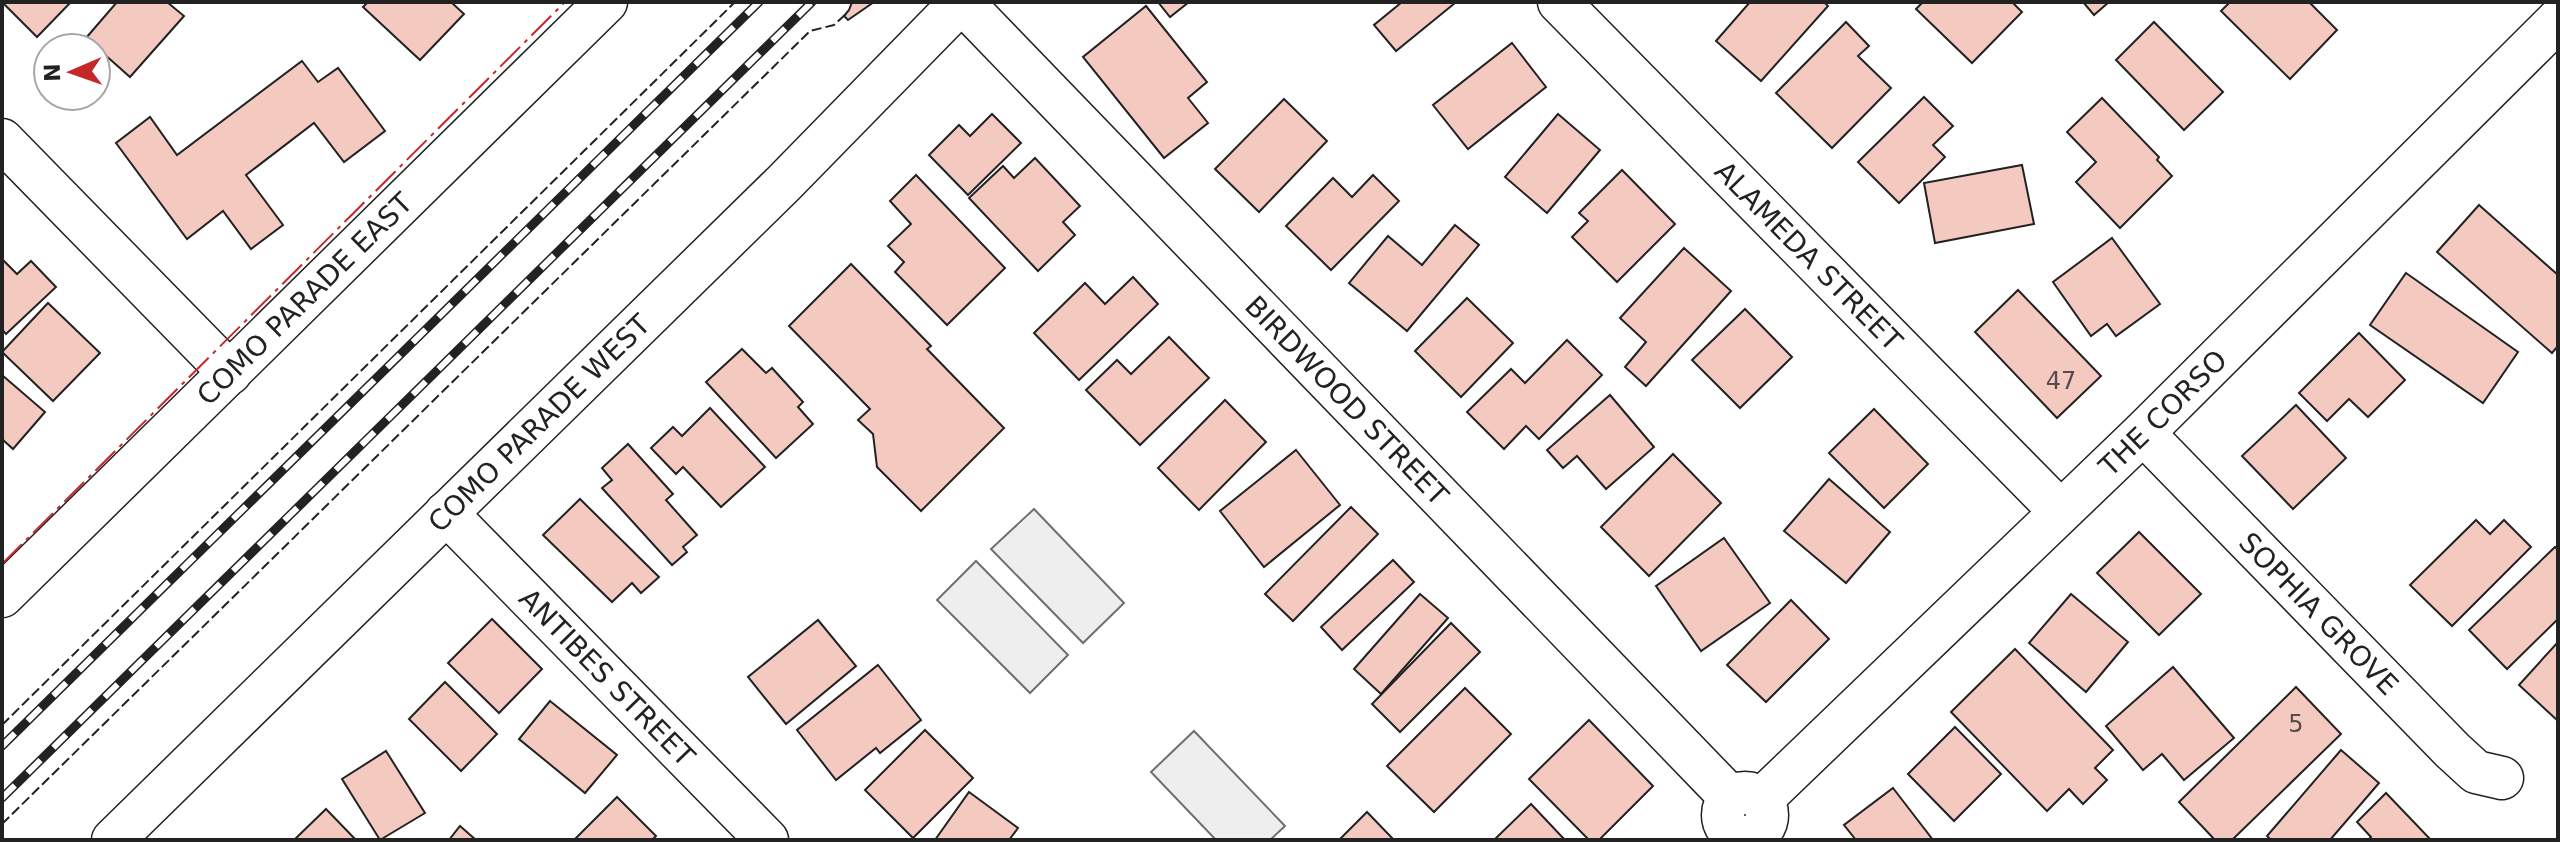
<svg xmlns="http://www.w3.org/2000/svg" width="2560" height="842" font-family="'DejaVu Sans',sans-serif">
  <rect width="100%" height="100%" fill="#fff"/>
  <!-- green -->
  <g fill="#eee" stroke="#6f6f6f" stroke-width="2">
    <path d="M1034,509L1124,603L1083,643L991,549Z"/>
    <path d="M976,561L1068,655L1030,693L937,600Z"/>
    <path d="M1194,731L1285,826L1270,840H1216L1151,772Z"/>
  </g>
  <!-- building -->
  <g fill="#f3c9c0" stroke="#222" stroke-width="2">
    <path d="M2,2H71L37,37Z"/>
    <path d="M117,2H167L184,16L130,77L86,38Z"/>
    <path d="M368,2H451L464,14L420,60L363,7Z"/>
    <path d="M852,2H874L848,20L844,16L849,10Z"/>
    <path d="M1158,2H1189L1170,17Z"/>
    <path d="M1402,2H1454L1455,3L1396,51L1374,25Z"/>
    <path d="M1750,2H1824L1828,6L1761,81L1716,41Z"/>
    <path d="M1923,2H2012L2022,12L1972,63L1916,9Z"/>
    <path d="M2083,2H2109L2094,15Z"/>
    <path d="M2230,2H2309L2337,30L2290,79L2221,11Z"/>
    <path d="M1146,6L1207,82L1188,98L1208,123L1164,158L1083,57Z"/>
    <path d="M1846,22L1869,46L1858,56L1891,88L1832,148L1776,93Z"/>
    <path d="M2154,22L2223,92L2184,130L2116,60Z"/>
    <path d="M1512,43L1546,87L1468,149L1433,105Z"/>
    <path d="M302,61L318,82L338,68L385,131L344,162L314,123L246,175L283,225L251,249L223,211L187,239L116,143L150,117L177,155Z"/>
    <path d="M1924,97L1953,126L1933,145L1945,157L1899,203L1858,162Z"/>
    <path d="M2102,98L2159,157L2157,160L2172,176L2120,228L2076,182L2096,162L2067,132Z"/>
    <path d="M1284,99L1327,141L1259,212L1215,169Z"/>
    <path d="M992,114L1021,143L968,195L929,155L959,125L970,136Z"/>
    <path d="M1558,114L1600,150L1547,213L1505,177Z"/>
    <path d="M1035,158L1080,206L1063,222L1075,235L1038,271L969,198L1003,166L1014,178Z"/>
    <path d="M2022,165L2034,224L1935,243L1924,183Z"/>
    <path d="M1622,170L1675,224L1617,282L1572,237L1588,221L1579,213Z"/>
    <path d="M916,175L1005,268L947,325L895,272L904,262L888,246L911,224L890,201Z"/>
    <path d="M1373,175L1399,201L1331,270L1286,226L1333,178L1352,197Z"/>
    <path d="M2479,205L2558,275V346L2552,353L2437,252Z"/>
    <path d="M1455,225L1479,245L1407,331L1349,283L1388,236L1422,265Z"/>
    <path d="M2112,238L2160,304L2116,336L2107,324L2091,336L2053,282Z"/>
    <path d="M1684,248L1731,291L1646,386L1625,367L1646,342L1620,318Z"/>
    <path d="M2,259L17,274L31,261L56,287L6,334L2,329Z"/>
    <path d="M851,264L931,346L927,349L1004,428L921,511L877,467L873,434L858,420L870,409L789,326Z"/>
    <path d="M2406,273L2518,352L2483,403L2370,325Z"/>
    <path d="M1133,277L1158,304L1079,380L1034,333L1085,283L1105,304Z"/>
    <path d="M2018,290L2101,376L2057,418L1975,332Z"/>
    <path d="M1467,298L1513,343L1461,397L1415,351Z"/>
    <path d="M48,303L100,353L53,401L2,352Z"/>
    <path d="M1745,309L1792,357L1740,408L1692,360Z"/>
    <path d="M2359,333L2405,380L2368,417L2349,399L2327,421L2299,393Z"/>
    <path d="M1169,337L1209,378L1140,445L1086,390L1117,360L1131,374Z"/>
    <path d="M1567,340L1602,375L1539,439L1526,426L1504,449L1467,412L1511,369L1525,383Z"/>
    <path d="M742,349L766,373L772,368L803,402L798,407L813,424L776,458L706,382Z"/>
    <path d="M2,375L45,412L13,449L2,439Z"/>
    <path d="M1610,395L1654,447L1606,489L1577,456L1563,468L1547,450Z"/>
    <path d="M1225,400L1266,442L1199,510L1158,468Z"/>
    <path d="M2296,405L2346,458L2293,509L2242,456Z"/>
    <path d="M710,408L765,467L721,507L683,467L676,474L651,448L673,427L682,436Z"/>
    <path d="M1874,409L1928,464L1884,508L1829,453Z"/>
    <path d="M628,444L673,494L666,500L697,535L683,547L687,552L672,565L602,488L612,480L602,468Z"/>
    <path d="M1296,450L1340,505L1264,567L1220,511Z"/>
    <path d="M1673,454L1721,503L1649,576L1601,527Z"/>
    <path d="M1829,479L1890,532L1846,583L1784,531Z"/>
    <path d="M580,499L659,577L641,593L632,583L612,602L543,535Z"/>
    <path d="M1351,507L1378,534L1293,621L1265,594Z"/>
    <path d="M2476,520L2490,534L2504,520L2531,547L2452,626L2410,585Z"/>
    <path d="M2139,532L2201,594L2159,635L2097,573Z"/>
    <path d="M1724,538L1770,603L1701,651L1656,586Z"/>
    <path d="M2555,547L2558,550V619L2507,669L2469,630Z"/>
    <path d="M1393,560L1414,582L1342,650L1321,627Z"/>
    <path d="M1420,594L1448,618L1381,694L1354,669Z"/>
    <path d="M2071,594L2128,642L2086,692L2029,643Z"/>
    <path d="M1791,600L1829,639L1766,702L1727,665Z"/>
    <path d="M492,619L542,669L499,713L448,663Z"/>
    <path d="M818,620L856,666L786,724L748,677Z"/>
    <path d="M1451,623L1480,652L1400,732L1372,704Z"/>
    <path d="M2558,642V721L2519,685Z"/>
    <path d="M2015,649L2113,750L2095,768L2107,780L2083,804L2069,789L2047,811L1951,712Z"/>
    <path d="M878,665L921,720L880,753L876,748L836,780L797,730Z"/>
    <path d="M2173,667L2234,738L2184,780L2162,754L2143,770L2106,726Z"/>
    <path d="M445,682L497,734L461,771L409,719Z"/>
    <path d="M2296,687L2341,734L2232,840H2215L2179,802Z"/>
    <path d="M1465,688L1511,734L1434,812L1387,766Z"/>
    <path d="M550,701L617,755L585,793L519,739Z"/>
    <path d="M1589,720L1653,786L1599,840H1589L1529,779Z"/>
    <path d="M1955,727L2001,774L1954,821L1908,774Z"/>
    <path d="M925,730L973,778L913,838L865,790Z"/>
    <path d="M2341,750L2379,783L2330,840H2271L2267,836Z"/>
    <path d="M386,751L425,813L380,840L342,779Z"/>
    <path d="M1893,788L1933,840H1856L1844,825Z"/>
    <path d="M969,792L1018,828L1009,840H935Z"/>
    <path d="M2386,793L2431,840H2368L2371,837L2357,822Z"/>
    <path d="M617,797L656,836L652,840H574Z"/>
    <path d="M1531,804L1565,840H1494Z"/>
    <path d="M326,809L356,840H294Z"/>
    <path d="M1367,812L1394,840H1339Z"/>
    <path d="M460,826L476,840H449Z"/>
  </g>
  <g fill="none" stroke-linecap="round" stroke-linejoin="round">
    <!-- minor casing -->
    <g stroke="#222" stroke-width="45">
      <g id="minor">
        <path id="s1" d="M962,2L1731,798"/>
        <path id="s2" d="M1559,2L2059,510"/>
        <path d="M2,140L230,373"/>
        <path id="s3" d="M2143,433L2452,750L2476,772L2502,778"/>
        <path id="s4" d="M446,513L767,840"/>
        <path id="s5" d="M2,596L606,2"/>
        <circle cx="1745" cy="815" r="22"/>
        <path id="s6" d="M1761,800L2143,433L2558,20"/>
        <path id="s7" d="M113,840L784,183L961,2"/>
      </g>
    </g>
    <!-- minor -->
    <use href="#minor" stroke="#fff" stroke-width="42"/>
    <!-- rail casing -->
    <g stroke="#222" stroke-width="9">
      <g id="rail">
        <path d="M2,746L759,2"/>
        <path d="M2,798L812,2"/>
      </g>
    </g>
    <!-- rail -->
    <use href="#rail" stroke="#fff" stroke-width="6" stroke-dasharray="18" stroke-linecap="butt"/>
    <!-- fence -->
    <g stroke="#222" stroke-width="2" stroke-dasharray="10 4" stroke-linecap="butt">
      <path d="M2,725L735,2"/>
      <path d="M2,824L810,31L834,25L847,13"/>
    </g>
    <!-- power -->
    <path stroke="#c62828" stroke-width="2" stroke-dasharray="28 6 4 6" stroke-linecap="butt" d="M2,564L565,2"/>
  </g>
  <g text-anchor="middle" stroke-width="6" stroke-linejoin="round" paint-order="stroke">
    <!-- number labels -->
    <g font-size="24" fill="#564c4a">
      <text x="2061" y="389">47</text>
      <text x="2296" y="732">5</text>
    </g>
    <!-- street labels -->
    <g font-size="28" fill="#222" stroke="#fff">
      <text dy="10" stroke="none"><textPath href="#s2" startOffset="356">ALAMEDA STREET</textPath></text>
      <text dy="10" stroke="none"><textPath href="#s5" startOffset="424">COMO PARADE EAST</textPath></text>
      <text dy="10" stroke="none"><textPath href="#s1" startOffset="554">BIRDWOOD STREET</textPath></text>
      <text dy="10" stroke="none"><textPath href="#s6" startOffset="558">THE CORSO</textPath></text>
      <text dy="10" stroke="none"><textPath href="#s7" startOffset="596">COMO PARADE WEST</textPath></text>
      <text dy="10" stroke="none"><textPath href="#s3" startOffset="252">SOPHIA GROVE</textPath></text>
      <text dy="10" stroke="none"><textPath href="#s4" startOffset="230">ANTIBES STREET</textPath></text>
    </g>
  </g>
  <!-- border -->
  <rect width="2560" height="842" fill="none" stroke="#222222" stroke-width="8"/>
  <!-- north arrow -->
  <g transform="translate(72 72) rotate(268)"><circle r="38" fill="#ffffff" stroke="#a7a7a7" stroke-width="2"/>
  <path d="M0-6L14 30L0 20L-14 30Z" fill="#c62828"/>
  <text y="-12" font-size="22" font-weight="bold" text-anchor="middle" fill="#222222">N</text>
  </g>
</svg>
